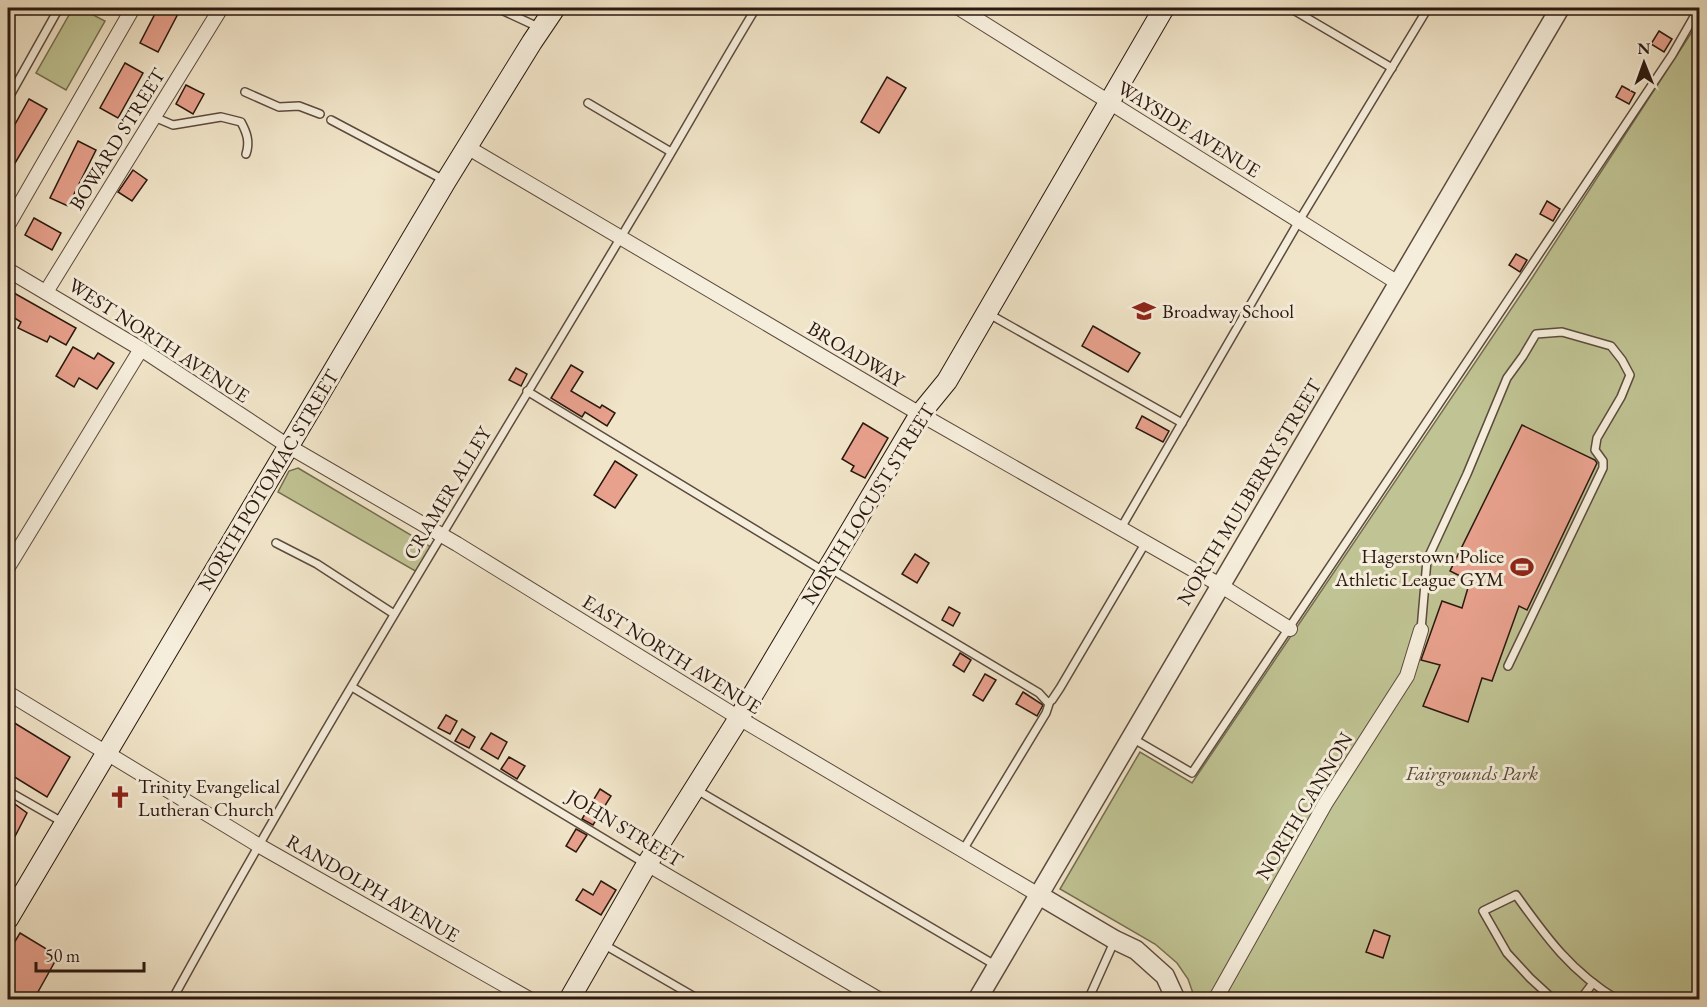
<svg xmlns="http://www.w3.org/2000/svg" width="1707" height="1007" font-family="'EB Garamond',serif">
  <rect width="100%" height="100%" fill="#f1e5c9"/>
  <filter id="stains"><feTurbulence type="fractalNoise" baseFrequency=".00333" numOctaves="4"/><feColorMatrix values="0 0 0 0 .2 0 0 0 0 .09 0 0 0 0 .02 0 0 0 .5 -.17"/></filter>
  <radialGradient id="worn" r=".72"><stop offset=".6" stop-color="#630" stop-opacity="0"/><stop offset="1" stop-color="#630" stop-opacity=".3"/></radialGradient>
  <!-- green -->
  <g fill="#c0c393" stroke="#756e51" stroke-width="1.5">
    <path d="M73,8H80L105,21L66,90L36,73Z"/>
    <path d="M1699,21V999H1195L1188,979L1177,963L1155,944L1060,889L1140,752L1192,783L1532,278Z"/>
    <path d="M298,468L431,547L417,572L278,492L289,471Z"/>
  </g>
  <!-- building -->
  <g fill="#e8a18d" stroke="#2a180f" stroke-width="1.5">
    <path d="M158,8H181L158,52L140,43Z"/>
    <path d="M1659,31L1672,39L1664,52L1651,44Z"/>
    <path d="M125,63L143,73L118,118L100,108Z"/>
    <path d="M887,77L906,88L879,133L861,122Z"/>
    <path d="M186,85L204,94L193,114L176,104Z"/>
    <path d="M1622,86L1635,93L1629,104L1616,97Z"/>
    <path d="M29,99L47,109L8,175V137Z"/>
    <path d="M78,141L96,150L68,206L50,198Z"/>
    <path d="M133,170L147,180L132,201L118,192Z"/>
    <path d="M1547,201L1560,209L1553,221L1540,214Z"/>
    <path d="M34,218L61,233L52,250L25,235Z"/>
    <path d="M1516,254L1527,260L1520,272L1509,265Z"/>
    <path d="M14,293L76,328L66,345L50,336L47,342L18,328L21,322L8,314V304Z"/>
    <path d="M1093,326L1140,353L1128,372L1082,346Z"/>
    <path d="M73,347L94,359L98,353L114,363L97,389L79,378L74,387L56,376Z"/>
    <path d="M571,365L583,372L571,391L600,408L602,405L615,413L607,426L585,412L582,417L551,398Z"/>
    <path d="M516,368L527,374L521,386L509,380Z"/>
    <path d="M1142,416L1169,431L1163,442L1136,428Z"/>
    <path d="M863,423L888,438L865,478L851,471L854,466L842,459Z"/>
    <path d="M1522,425L1595,460L1597,463L1527,610L1519,606L1492,681L1482,678L1468,722L1423,706L1440,665L1421,660L1442,601L1462,608L1470,581L1450,571Z"/>
    <path d="M615,461L637,475L615,508L594,495Z"/>
    <path d="M915,554L929,563L917,583L902,574Z"/>
    <path d="M949,607L960,613L953,626L942,620Z"/>
    <path d="M960,653L971,660L964,672L953,665Z"/>
    <path d="M985,674L996,680L983,701L973,695Z"/>
    <path d="M1023,692L1043,705L1037,716L1016,704Z"/>
    <path d="M446,715L457,721L450,734L438,728Z"/>
    <path d="M8,719L70,757L47,797L8,773Z"/>
    <path d="M462,729L475,737L469,748L455,741Z"/>
    <path d="M491,733L507,742L498,759L481,749Z"/>
    <path d="M509,757L525,766L517,779L501,769Z"/>
    <path d="M600,789L611,796L593,825L582,819Z"/>
    <path d="M8,799L27,813L8,850Z"/>
    <path d="M576,829L587,835L576,852L566,846Z"/>
    <path d="M601,881L616,890L601,915L576,900L583,889L593,895Z"/>
    <path d="M1374,930L1390,936L1383,958L1366,952Z"/>
    <path d="M20,933L58,956L34,999H8V953Z"/>
  </g>
  <g fill="none" stroke-linecap="round" stroke-linejoin="round">
    <!-- service casing -->
    <g stroke="#5c4b3e" stroke-width="10">
      <g id="service">
        <path d="M497,8L536,26"/>
        <path d="M1290,8L1392,68"/>
        <path d="M245,92L279,107L299,106L320,114"/>
        <path d="M8,99L59,8"/>
        <path d="M588,103L671,152"/>
        <path d="M154,117L173,125L221,117L241,122C247,133 250,142 246,154"/>
        <path d="M331,120L444,180"/>
        <path d="M989,314L1182,423"/>
        <path d="M527,391L825,572"/>
        <path d="M1121,528L1299,221L1428,8"/>
        <path d="M276,543L317,564L394,614"/>
        <path d="M831,569L1039,693L1049,704L1046,713L963,850"/>
        <path d="M1421,630L1427,560L1467,474L1507,378L1523,356L1536,334L1562,332L1611,346L1622,360L1630,375L1621,397L1597,438L1595,450L1603,461V468L1508,666"/>
        <path d="M352,687L646,864"/>
        <path d="M1048,703L1052,700L1060,688L1146,542"/>
        <path d="M1132,738L1192,773L1672,55L1699,8"/>
        <path d="M697,790L995,965"/>
        <path d="M8,791L64,823"/>
        <path d="M603,944L700,1000"/>
        <path d="M172,1000C318,734 478,477 633,217C675,148 714,77 756,8"/>
        <path d="M1088,1000L1114,942"/>
        <path d="M1554,1000L1530,978L1507,953L1483,911L1516,895C1546,937 1572,973 1618,1000"/>
        <path d="M1580,1000L1593,983"/>
      </g>
    </g>
    <!-- minor casing -->
    <g stroke="#5c4b3e" stroke-width="16">
      <g id="minor">
        <path d="M959,8L1398,283"/>
        <path d="M467,147L920,414L1220,585L1290,629"/>
        <path d="M8,225L133,8"/>
        <path d="M8,270L141,349L288,446L457,544L739,718L1037,894"/>
        <path d="M46,292L221,8"/>
        <path d="M8,567L141,349"/>
        <path d="M8,693L258,845L531,1000"/>
        <path d="M647,864L880,1000"/>
        <path d="M1215,1000L1325,804L1407,676L1421,630"/>
      </g>
    </g>
    <!-- tertiary casing -->
    <g stroke="#5c4b3e" stroke-width="21">
      <g id="tertiary">
        <path d="M1037,894L1115,940L1136,950L1165,976L1176,1000"/>
        <path d="M977,1000L1560,8"/>
      </g>
    </g>
    <!-- secondary casing -->
    <g stroke="#2a180f" stroke-width="22">
      <g id="secondary">
        <path d="M8,919L446,181L532,42L555,8"/>
        <path d="M569,1000L647,864L739,718L920,414L947,381L1164,8"/>
      </g>
    </g>
    <!-- service -->
    <use href="#service" stroke="#f6eedc" stroke-width="7"/>
    <!-- minor -->
    <use href="#minor" stroke="#f6eedc" stroke-width="14"/>
    <!-- tertiary -->
    <use href="#tertiary" stroke="#f6eedc" stroke-width="18"/>
    <!-- secondary -->
    <use href="#secondary" stroke="#f6eedc" stroke-width="20"/>
  </g>
  <!-- icons -->
  <defs>
    <g id="school-bare" transform="scale(1.8)"><path d="M0-5L7-2L0 1L-7-2ZM-4 1L0 2.5L4 1V4Q0 6-4 4Z" fill="#8f2418" stroke="#f6eedc" stroke-width="2.5" paint-order="stroke"/></g>
    <g id="stadium-bare" transform="scale(1.8)"><path d="M0-5a6.5 5 0 1 0 0 10a6.5 5 0 1 0 0-10ZM-3.5-1.8h7v3.6h-7Z" fill="#8f2418" stroke="#f6eedc" stroke-width="2.5" paint-order="stroke"/></g>
    <g id="church-bare" transform="scale(1.8)"><path d="M-1.2-6h2.4v3.5h3.3v2.4h-3.3V6h-2.4V-.1h-3.3v-2.4h3.3Z" fill="#8f2418" stroke="#f6eedc" stroke-width="2.5" paint-order="stroke"/></g>
  </defs>
  <g fill-rule="evenodd">
    <use href="#school-bare" x="1144" y="311"/>
    <use href="#stadium-bare" x="1522" y="567"/>
    <use href="#church-bare" x="120" y="797"/>
  </g>
  <g text-anchor="middle" stroke-width="6" stroke-linejoin="round" paint-order="stroke">
    <!-- street labels -->
    <g font-size="20" fill="#2a180f" stroke="#f6eedc">
      <text transform="translate(1189 129) rotate(32)" y="7">WAYSIDE AVENUE</text>
      <text transform="translate(117 139) rotate(-58)" y="7">BOWARD STREET</text>
      <text transform="translate(159 340) rotate(33)" y="7">WEST NORTH AVENUE</text>
      <text transform="translate(856 354) rotate(31)" y="7">BROADWAY</text>
      <text transform="translate(268 480) rotate(-59)" y="7">NORTH POTOMAC STREET</text>
      <text transform="translate(1249 492) rotate(-59)" y="7">NORTH MULBERRY STREET</text>
      <text transform="translate(447 493) rotate(-59)" y="7">CRAMER ALLEY</text>
      <text transform="translate(868 504) rotate(-58)" y="7">NORTH LOCUST STREET</text>
      <text transform="translate(672 654) rotate(32)" y="7">EAST NORTH AVENUE</text>
      <text transform="translate(1304 806) rotate(-59)" y="7">NORTH CANNON</text>
      <text transform="translate(625 828) rotate(31)" y="7">JOHN STREET</text>
      <text transform="translate(373 888) rotate(30)" y="7">RANDOLPH AVENUE</text>
    </g>
    <!-- poi labels -->
    <g font-size="20" fill="#2a180f" stroke="#f6eedc" text-anchor="start">
      <text x="1162" y="318">Broadway School</text>
      <text x="1504" y="563" text-anchor="end">Hagerstown Police<tspan x="1504" dy="23">Athletic League GYM</tspan></text>
      <text x="138" y="793">Trinity Evangelical<tspan x="138" dy="23">Lutheran Church</tspan></text>
    </g>
    <!-- park labels -->
    <g font-size="20" font-style="italic" fill="#574b37" stroke="#f6eedc">
      <text x="1472" y="780">Fairgrounds Park</text>
    </g>
  </g>
  <!-- margin -->
  <rect width="1707" height="1007" fill="none" stroke="#f1e5c9" stroke-width="30"/>
  <rect x="9" y="9" width="1689" height="989" fill="none" stroke="#2a180f" stroke-width="3"/>
  <rect x="15" y="15" width="1677" height="977" fill="none" stroke="#2a180f" stroke-width="1.5"/>
  <!-- north arrow -->
  <g transform="translate(1644 63) rotate(359)" stroke="#f6eedc" stroke-width="4.5" paint-order="stroke">
  <path d="M0-4.5L10 22L0 15L-10 22Z" fill="#2a180f"/>
  <text y="-9" font-size="16" font-weight="bold" text-anchor="middle" fill="#2a180f">N</text>
  </g>
  <!-- scale -->
  <path d="M36 962v9h108v-9" fill="none" stroke="#2a180f" stroke-width="3"/>
  <text x="45" y="962" font-size="18" fill="#2a180f" stroke="#f6eedc" stroke-width="4.5" paint-order="stroke">50 m</text>
  <rect width="100%" height="100%" filter="url(#stains)"/>
  <rect width="100%" height="100%" fill="url(#worn)"/>
</svg>
